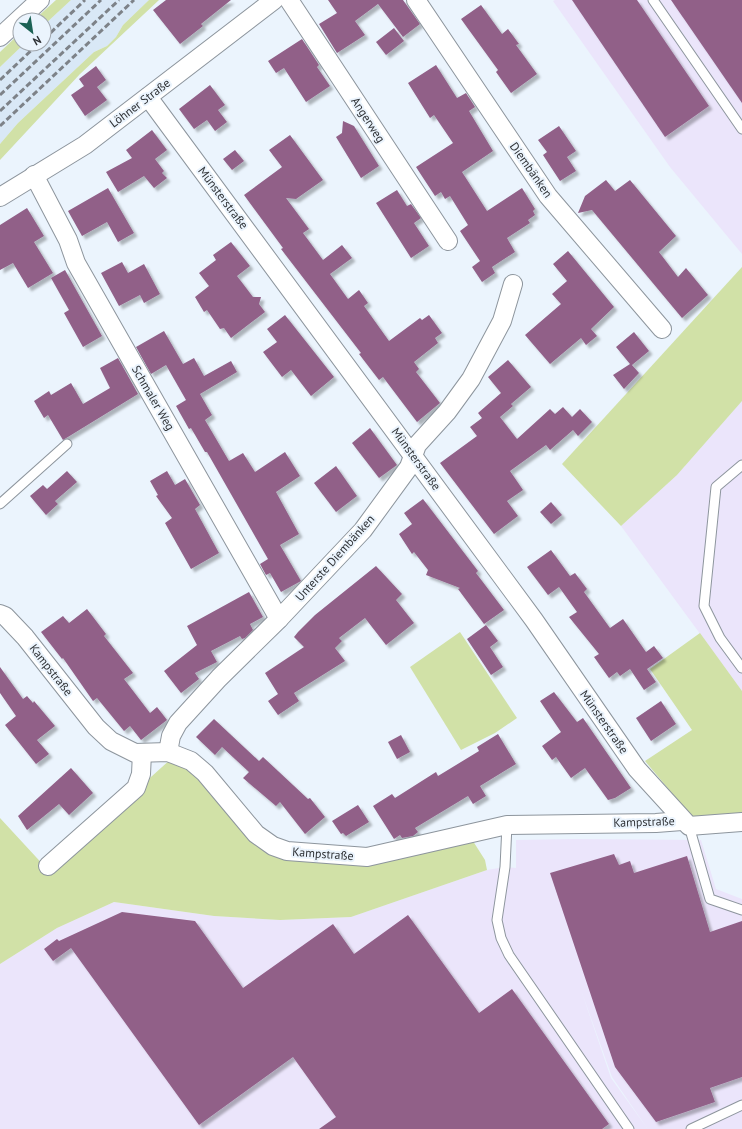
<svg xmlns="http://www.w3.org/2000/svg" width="742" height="1129" font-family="'PT Sans',sans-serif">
  <defs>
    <filter id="shadow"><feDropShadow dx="3.5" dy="3.5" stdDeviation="1" flood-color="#0004"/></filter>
  </defs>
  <rect width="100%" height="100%" fill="#ebf4fd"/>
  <!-- built -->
  <path fill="#d9e8f6" d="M71,0H149L123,25L116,37L107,46L94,52L18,123L0,144V67L24,44H44V25Z"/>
  <!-- industrial -->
  <g fill="#ebe5fb" fill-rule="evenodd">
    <path d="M555,0H742V254L670,167L553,1Z"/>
    <path d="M742,401V691L621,526L677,475Z"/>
    <path d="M574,839L701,840L716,889L742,899V1129H0V964L57,928L114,902L214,916L280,920L351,917L487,870L505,867L516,868V840ZM581,990L612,1077L647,1128L611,1078Z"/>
  </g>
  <!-- green -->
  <g fill="#d1e1a7">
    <path d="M56,0H71L44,25V20H34Z"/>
    <path d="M149,0H159L80,74L0,160V144L18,123L94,52L107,46L116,37L123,25Z"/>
    <path d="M20,33V44H24L0,67V52Z"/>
    <path d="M742,267V401L677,475L621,526L562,464Z"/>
    <path d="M460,632L517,718L495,733L461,750L410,667Z"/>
    <path d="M700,633L742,691V813L694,818L691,816L645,761L692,730L650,669Z"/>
    <path d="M172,758L195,769L240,829L260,845L288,857L471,838L485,860L487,870L351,917L280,920L214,916L114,902L57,928L0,964V818L48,870Z"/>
  </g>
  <!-- building -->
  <g fill="#916088" filter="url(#shadow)">
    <path d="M166,0H231L201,24L203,26L180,44L153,10Z"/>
    <path d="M328,0H403L420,24L403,37L378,4L355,21L365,35L337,53L319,24L337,13Z"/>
    <path d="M572,0H637L709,106L665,137Z"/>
    <path d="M671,0H742V103Z"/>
    <path d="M481,5L502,34L508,29L519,44L516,45L537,74L511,93L496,72L498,70L461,19Z"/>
    <path d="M394,28L404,41L386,55L376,42Z"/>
    <path d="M302,39L319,65L317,67L330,86L306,102L284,68L276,73L268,61Z"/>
    <path d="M436,65L457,98L466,93L475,107L469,111L493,151L462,172L487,211L522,188L535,209L533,211L535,215L528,220L530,223L507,238L515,252L492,267L495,273L482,282L472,267L480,261L460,231L468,225L450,196L445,199L441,192L435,196L416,167L453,143L434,115L430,118L408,83Z"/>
    <path d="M96,66L106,80L97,87L107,100L85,116L71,95L84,86L79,79Z"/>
    <path d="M210,85L225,105L218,110L227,122L215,131L207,120L194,129L179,109Z"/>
    <path d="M343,121L354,126L379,166L361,178L336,137L342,133Z"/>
    <path d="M559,126L576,151L567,157L576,171L560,181L543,155L547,152L538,140Z"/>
    <path d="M152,130L167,150L155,159L164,171L162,173L167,178L154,188L144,176L118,192L106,172L132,158L126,150Z"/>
    <path d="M290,135L323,180L296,199L286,198L309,229L303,233L323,260L342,245L352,258L330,274L348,299L359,290L368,303L364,306L389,341L420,318L422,320L429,315L442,333L435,338L438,343L414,362L419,369L416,372L440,403L417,422L383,377L379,380L359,354L361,353L281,249L283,248L244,195L282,167L269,150Z"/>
    <path d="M235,150L244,161L232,170L223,159Z"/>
    <path d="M606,180L615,191L630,180L676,236L659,252L678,277L686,268L708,295L682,318L592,210L578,213L585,196Z"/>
    <path d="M108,188L134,233L118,242L107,222L82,236L68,211Z"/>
    <path d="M397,190L407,206L411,204L421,218L414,223L429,246L411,258L376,203Z"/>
    <path d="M27,208L44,236L34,242L53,273L28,288L13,263L0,270V225Z"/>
    <path d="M231,242L250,266L237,276L253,297H261L259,304L265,312L231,338L224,328L220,329L207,310L204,312L195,297L209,286L199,273L216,260L213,255Z"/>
    <path d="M568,251L614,307L591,329L597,336L586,345L581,338L550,364L525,335L561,304L552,294L567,281L553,264Z"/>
    <path d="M122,262L128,273L144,264L160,294L144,303L140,295L119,306L101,273Z"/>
    <path d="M65,270L102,336L83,347L64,313L69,310L51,278Z"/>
    <path d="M285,315L334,377L311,396L291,370L282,377L263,352L277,342L267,329Z"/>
    <path d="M164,331L183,364L194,358L204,376L231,361L237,372L200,394L212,415L205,420L229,461L243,453L255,472L285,452L300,476L276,492L299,534L280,545L301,581L281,592L270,573L266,575L260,564L268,559L207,452H205L191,428L189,429L176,406L186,400L166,365L151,374L136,347Z"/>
    <path d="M634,332L649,351L632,365L639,373L624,389L613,375L630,364L616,347Z"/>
    <path d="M118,358L138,394L63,440L48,415L44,418L34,401L49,391L51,395L71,383L83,404L110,388L100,368Z"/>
    <path d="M508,360L531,387L511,404L513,406L500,417L517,439L550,409L555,414L563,407L572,417L580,409L592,422L578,436L573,430L550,450L546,445L510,471L523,490L507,501L518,516L494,534L440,463L477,436L470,427L482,418L478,413L501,393L488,377Z"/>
    <path d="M370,428L397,465L379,478L352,443Z"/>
    <path d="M336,466L357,496L336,512L314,483Z"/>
    <path d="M67,471L77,482L55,501L58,504L46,515L30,496L43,485L47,489Z"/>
    <path d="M167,471L175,485L185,479L200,505L195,509L219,553L191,569L165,523L172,518L156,496L158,495L150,481Z"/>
    <path d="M423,499L478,571L476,573L504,610L484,624L458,589L460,588L426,575L428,570L414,552L412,554L399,534L412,524L404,513Z"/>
    <path d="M551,502L562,515L551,524L540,512Z"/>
    <path d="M551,550L570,576L575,573L587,589L584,592L610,628L623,619L646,652L654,646L663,658L647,669L656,682L644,690L630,669L620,676L617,672L609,678L594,657L599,654L569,617L577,612L559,587L548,595L527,567Z"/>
    <path d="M376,566L402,594L396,600L414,623L386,645L365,618L339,638L342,641L335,648L345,661L294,693L299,701L278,715L268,701L278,694L265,673L304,647L294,637L298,632L315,615Z"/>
    <path d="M249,592L263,617L250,624L253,630L245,638L242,639L240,636L211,651L217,662L195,673L199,679L181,693L164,671L197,645L187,626Z"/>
    <path d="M87,609L106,634L104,636L133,673L124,679L150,713L157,707L167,720L141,740L130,726L124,731L97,698L93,701L63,658L62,659L41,632L63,616L69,623Z"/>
    <path d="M486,625L498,641L490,647L503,667L491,675L467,639Z"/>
    <path d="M0,667L23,699L27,696L33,703L34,701L55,726L37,740L49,754L36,764L5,725L16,716L0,693Z"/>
    <path d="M554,692L577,722L583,718L631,788L615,798L608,800L585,768L571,778L556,757L552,760L542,746L561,732L540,701Z"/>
    <path d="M661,701L676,724L651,741L636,718Z"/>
    <path d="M214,719L259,761L263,757L308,799L310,798L325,817L305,834L280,802L276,806L243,778L249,772L222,747L215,755L196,737Z"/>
    <path d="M498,734L516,764L480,786L486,796L473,804L468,796L415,828L418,832L413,836L402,838L400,835L394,839L373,806L392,794L395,798L436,772L438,776L479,751L477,747Z"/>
    <path d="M401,735L410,752L397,759L388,742Z"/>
    <path d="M71,768L93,793L69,815L59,804L27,830L18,816Z"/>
    <path d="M358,805L369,822L346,836L343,833L341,834L332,821Z"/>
    <path d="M614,854L619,865L630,861L634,873L687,856L710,932L742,921V1077L710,1088L715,1102L656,1122L615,1067L550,873Z"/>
    <path d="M122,912L195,921L243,988L333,924L354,954L408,915L479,1013L512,989L609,1124L602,1129H319L336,1117L293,1057L199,1125L71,948L53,961L44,949L57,939L59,941Z"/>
  </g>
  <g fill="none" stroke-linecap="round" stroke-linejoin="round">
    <!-- lane casing -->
    <g stroke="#8d959d" stroke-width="11">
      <g id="lane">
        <path d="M653,0L742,129"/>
        <path d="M742,465L716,487L704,606L720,638L742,668"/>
        <path d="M0,504L67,444"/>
        <path d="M507,825L505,867L497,920L501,938L509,955L629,1129"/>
        <path d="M689,826L710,899L742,910"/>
        <path d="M691,1129L742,1105"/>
      </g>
    </g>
    <!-- street casing -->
    <g stroke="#8d959d" stroke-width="20">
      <g id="street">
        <path d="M289,0L448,241"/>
        <path d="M416,0L548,196L662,329"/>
        <path d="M0,37L40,0"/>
        <path d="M148,97L534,620L637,769L689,826L742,822"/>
        <path d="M34,175L68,240L76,263L279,619"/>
        <path d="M0,197L85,145L274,0"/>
        <path d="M0,614L5,616L25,637L96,727L111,741L135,753L168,752L191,761L205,773L256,834L273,846L287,851L367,857L507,825L656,823L682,821"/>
        <path d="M168,752L171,736L178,723L219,678L279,619L363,530L409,467L417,445L447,412L471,379L502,321L513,284"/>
        <path d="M48,866L136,788L141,774L142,753"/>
      </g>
    </g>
    <!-- lane -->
    <use href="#lane" stroke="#fff" stroke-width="9"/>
    <!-- street -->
    <use href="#street" stroke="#fff" stroke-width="18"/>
    <!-- rail -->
    <g stroke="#7d8288" stroke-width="3" stroke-dasharray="6 3" stroke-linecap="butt">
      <path d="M44,39L85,0"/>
      <path d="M0,80L38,44"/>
      <path d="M0,95L101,0"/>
      <path d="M0,111L119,0"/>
      <path d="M0,126L134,0"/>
    </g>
  </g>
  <g text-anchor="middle" stroke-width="4" stroke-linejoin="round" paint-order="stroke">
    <!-- street labels -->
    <g font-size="12" fill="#2f3236" stroke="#ebf4fd">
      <text transform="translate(140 103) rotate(-37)" y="4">Löhner Straße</text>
      <text transform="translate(368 120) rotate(57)" y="4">Angerweg</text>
      <text transform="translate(531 170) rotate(55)" y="4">Diembänken</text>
      <text transform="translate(223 198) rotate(53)" y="4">Münsterstraße</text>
      <text transform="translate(153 398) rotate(60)" y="4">Schmaler Weg</text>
      <text transform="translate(416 459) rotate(54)" y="4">Münsterstraße</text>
      <text transform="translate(335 558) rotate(-48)" y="4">Unterste Diembänken</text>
      <text transform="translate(51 670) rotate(52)" y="4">Kampstraße</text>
      <text transform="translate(604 722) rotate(55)" y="4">Münsterstraße</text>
      <text transform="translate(644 822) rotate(-2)" y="4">Kampstraße</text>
      <text transform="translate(323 854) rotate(4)" y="4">Kampstraße</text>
    </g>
  </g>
  <!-- north arrow -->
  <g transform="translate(32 32) rotate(150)"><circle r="19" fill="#ebf4fd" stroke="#a0a6ad"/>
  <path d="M0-3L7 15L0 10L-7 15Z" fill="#1c6255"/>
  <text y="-6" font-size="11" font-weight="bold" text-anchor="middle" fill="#2f3236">N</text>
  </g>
</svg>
